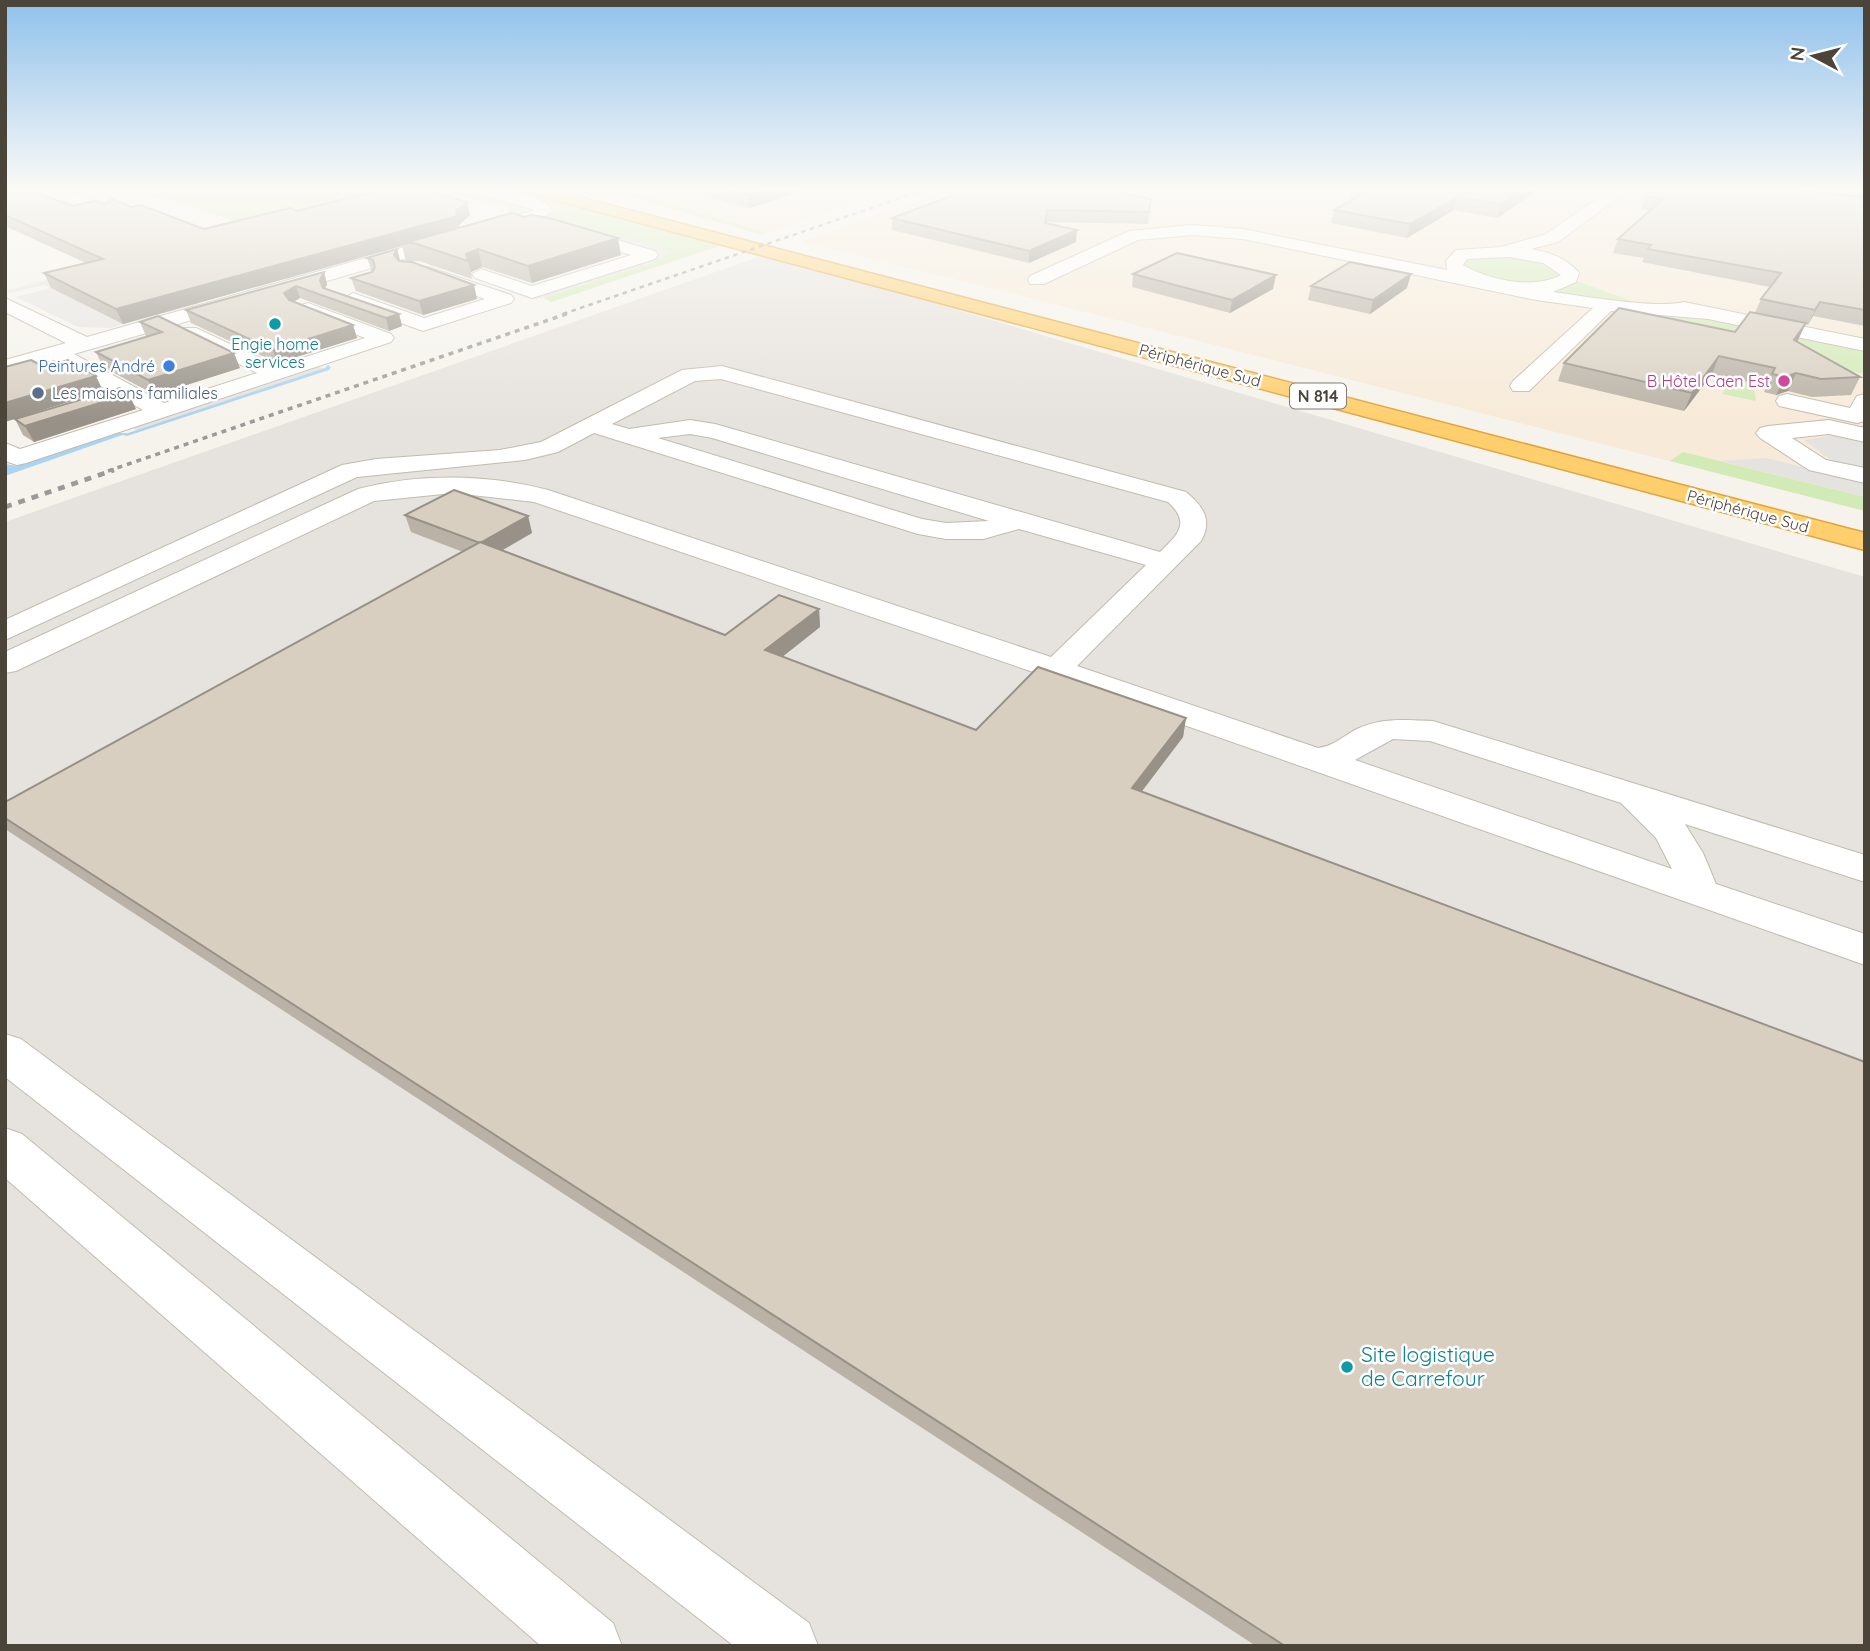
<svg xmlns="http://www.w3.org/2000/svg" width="1870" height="1651" font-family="Quicksand,sans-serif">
  <rect width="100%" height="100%" fill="#f6f3ec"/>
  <!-- commercial -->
  <g fill="#f7ead8">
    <path d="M623,190H895L767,233Z"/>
    <path d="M949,190H1865V511L1007,292L801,242Z"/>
  </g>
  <!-- industrial -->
  <path fill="#e6e2dd" d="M767,254L1865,577V1646H5V522Z"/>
  <!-- green -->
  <g fill="#d2eab5">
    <path d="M150,190H474L520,202L526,215L504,219L492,216L505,215L509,210L504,206L432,191L323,219L293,218L5,290L248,226L185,204L153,197Z"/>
    <path d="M490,190H505L725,244L551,302L544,298L646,265L672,252L571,229L542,218L555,208Z"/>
    <path d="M608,190H623L767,233L762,235Z"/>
    <path d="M1506,256L1546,264L1557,274L1548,282L1504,283L1463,266L1469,258Z"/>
    <path d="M1577,281L1636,303L1534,291L1565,288Z"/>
    <path d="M1640,312C1716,319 1790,334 1865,349V374L1787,358L1772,363L1754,388L1756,401L1722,394L1753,351Z"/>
    <path d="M1683,452L1865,497V511L1670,461Z"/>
  </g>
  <!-- parking -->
  <g fill="#e5e3e0">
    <path d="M293,218L392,251L288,280L282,277L191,298L200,304L110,328L78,327L16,297L50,288L44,285L10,293L5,291Z"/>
    <path d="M582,226L673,252L646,265L544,298L535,299L519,292L633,255L559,232Z"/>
    <path d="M316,365L324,369L138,431L129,426Z"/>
    <path d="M1842,434L1865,439V470L1835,463L1804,440Z"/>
    <path d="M1765,458L1865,482V497L1721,461Z"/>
  </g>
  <!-- water -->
  <path fill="#a9d4f2" d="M119,433H128L5,476V464L17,466Z"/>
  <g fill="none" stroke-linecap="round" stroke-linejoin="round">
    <!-- stream -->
    <path fill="#a9d4f2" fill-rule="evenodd" d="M328,365L331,367L329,370L127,436L122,435L325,368Z"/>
    <!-- minor casing -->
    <g stroke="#c2bbae" stroke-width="2">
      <g id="minor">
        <path d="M64,190L115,207L117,210L109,215L63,200L5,206V196Z"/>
        <path d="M474,190C498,189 538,191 553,211L538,220L74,354L164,403L257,373L182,336L179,332L182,328H196L277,366L365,338L301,313L298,309L301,305L308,303L391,334L394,338L391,342L26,463L17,465L5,461V443L20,449L143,410L54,360L5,373V360L66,343L5,312V298L87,337L535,210L477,193Z"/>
        <path d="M1610,190H1628L1558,242L1531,249C1549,252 1567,258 1579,273L1576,282L1553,292C1584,296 1656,309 1684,302L1865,339V351L1708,319L1611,311L1529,391H1513L1510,386L1513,381L1593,308L1536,300L1243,239L1192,235L1138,240L1044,284H1030L1028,280L1030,276L1129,231L1192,225L1243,229L1447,270L1446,261L1456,250L1501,247L1546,234ZM1509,257L1543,263L1561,275C1532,290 1490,280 1463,265L1467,259Z"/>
        <path d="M572,227L655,251L658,255L655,259L532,298L475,278L472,274L481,269L532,286L631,255L566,236L564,232L566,228Z"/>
        <path d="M428,267L511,295L514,299L511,303L423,331L346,303L343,299L353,293L424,318L485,299L422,276L419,272Z"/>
        <path d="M722,366L1186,492C1203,506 1213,520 1201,541L1077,666L1318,748C1334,746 1343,736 1357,729C1382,717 1406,720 1433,721L1865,855V882L1685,824L1703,853L1716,884L1865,934V965L1045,676L534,502L453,493L374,501L16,671L5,673V652L358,489C419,473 487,474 548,490L1051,657L1146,565L1019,529L983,539H946L918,534L594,433L558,452L525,460L357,477L5,640V620L342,465L376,459L500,450L541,442L682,370ZM721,379L1168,502C1191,523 1178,534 1160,552L715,424L690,420L629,429L612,424L695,381ZM690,434L712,438L989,521L946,523L922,519L658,438ZM1393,739L1430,741L1621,803L1656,838L1672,869L1355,760Z"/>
        <path d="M1787,394L1850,408L1857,396L1865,394V421L1857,423L1779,406L1776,401L1779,396Z"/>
        <path d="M1829,420L1865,428V442L1829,434L1792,438L1826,460L1865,468V483L1809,470L1760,438L1756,433L1760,428L1768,426Z"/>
        <path d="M5,1034L21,1039L809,1623L818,1646H734L5,1077Z"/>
        <path d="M5,1128L22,1134L613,1623L622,1646H541L5,1178Z"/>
      </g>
    </g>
    <!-- highway casing -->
    <g stroke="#e0a43c" stroke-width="3">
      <path id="highway" d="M526,190H552L1865,533V550L528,193Z"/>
    </g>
    <!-- minor -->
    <use href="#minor" fill="#fff" fill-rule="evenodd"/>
    <!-- highway -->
    <use href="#highway" fill="#ffcf6e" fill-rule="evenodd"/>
    <!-- rail-far2 -->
    <path stroke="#9a9a9a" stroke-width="2.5" stroke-dasharray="4.5 4.5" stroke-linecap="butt" d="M563,314L924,190"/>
    <!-- rail-far1 -->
    <path stroke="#9a9a9a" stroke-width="3.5" stroke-dasharray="5 5" stroke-linecap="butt" d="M108,471L569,313"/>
    <!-- rail -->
    <path stroke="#9a9a9a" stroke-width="4.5" stroke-dasharray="7 7" stroke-linecap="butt" d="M5,507L114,470"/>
  </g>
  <!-- wall -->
  <g fill="#bab2a6">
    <path d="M685,190H807L749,208Z"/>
    <path d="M1352,190H1538L1497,218L1454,210L1407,238L1331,223L1334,210L1352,199H1350Z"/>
    <path d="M1808,190H1865V195Z"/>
    <path d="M5,193L72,206L105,204L131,207L204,229L297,211L467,202L470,215L459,225L460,228L621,255L532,283L482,267L471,272L472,279L419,261H406L402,246L123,324L51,288L44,273L86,263L5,226Z"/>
    <path d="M1646,196L1865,197V326L1813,316L1808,325L1805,324L1797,342L1860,377L1851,395L1812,397L1788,391L1776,395L1764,392L1767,386L1712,374L1684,411L1558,381L1564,363L1735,332L1755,313L1761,299L1770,287L1642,262L1644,258L1613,253L1618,239L1651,211L1641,209Z"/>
    <path d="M1151,199L1148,224L1046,222V223L1076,242L1029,263L892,230V218Z"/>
    <path d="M397,249L400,261L477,299L423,315L356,291L351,278L372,272L367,258Z"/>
    <path d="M324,272L327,284L325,288L399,314L402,326L389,331L300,298L293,302L353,325L357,338L277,363L191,323L186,310Z"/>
    <path d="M1133,274L1273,289L1230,313L1132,287Z"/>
    <path d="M1311,286L1407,288L1370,314L1308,300Z"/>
    <path d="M140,322L240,368L155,395L103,367L96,352L147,337L146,336Z"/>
    <path d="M136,409L34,442L23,435L15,419Z"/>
    <path d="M405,515L528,516L532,533L501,551L725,635L819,609L820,627L782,657L976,730L1186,718L1183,737L1142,791L1865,1646H1256L5,829V802L463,552L411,532Z"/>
  </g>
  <!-- shaded-wall -->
  <g fill="#979187">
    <path d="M765,190H807L749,208L748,195Z"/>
    <path d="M1522,190H1538L1497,218L1501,204Z"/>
    <path d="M1457,197L1454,210L1407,238L1410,224Z"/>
    <path d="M467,202L470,215L459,225L460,230L401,244L402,246L123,324L116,309L456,211Z"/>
    <path d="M1077,230L1076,242L1029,263V251Z"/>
    <path d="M618,238L621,255L532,283L528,266Z"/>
    <path d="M397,249L401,263L394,255Z"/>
    <path d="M478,249L482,267L471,272L466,254Z"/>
    <path d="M324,272L327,284L324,292L320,280Z"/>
    <path d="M1411,274L1407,288L1370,314L1373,300Z"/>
    <path d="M1276,275L1273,289L1230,313L1232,300Z"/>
    <path d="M474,285L477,299L423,315L419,301Z"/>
    <path d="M296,286L300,298L288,305L284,293Z"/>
    <path d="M1820,302L1813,316L1808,325L1815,310Z"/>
    <path d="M399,314L402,326L389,331L386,318Z"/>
    <path d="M1806,323L1798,340L1786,357L1794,340Z"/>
    <path d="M353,325L357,338L277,363L273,350Z"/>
    <path d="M234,353L240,368L155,395L148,380Z"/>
    <path d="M1719,356L1712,374L1684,411L1692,393Z"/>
    <path d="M1796,373L1788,391L1776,395L1785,377Z"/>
    <path d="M96,376L103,391L5,422V403Z"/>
    <path d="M129,394L136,409L34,442L25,426Z"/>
    <path d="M528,516L532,533L485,560L480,543Z"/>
    <path d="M819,609L820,627L767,669L765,650Z"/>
    <path d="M1186,718L1183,737L1130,807L1132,788Z"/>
  </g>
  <!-- building -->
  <g fill="#d8cfc1" stroke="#979187" stroke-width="2">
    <path d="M381,190H425L467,202L456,211L457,216L116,309L44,273L103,259L5,215V193L36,192L72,206L94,201L105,204L112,199L131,207L141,205L204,229L290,208L297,211Z"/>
    <path d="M728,190H765L748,195Z"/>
    <path d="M968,190H1106L1151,199L1149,212L1047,210L1045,223L1077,230L1029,251L892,218Z"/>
    <path d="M1370,190H1522L1501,204L1457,197L1410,224L1334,210Z"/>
    <path d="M1654,190H1792L1865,197V310L1820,302L1815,310L1761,299L1781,273L1648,249L1651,245L1618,239L1663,199L1646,196Z"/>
    <path d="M512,213L524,217L531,215L549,218L618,238L528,266L478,249L466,254L468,261L414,243L401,244Z"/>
    <path d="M397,249L394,255L399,261L412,262L474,285L419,301L351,278L372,272L375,267L373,260L367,258Z"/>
    <path d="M1177,253L1276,275L1232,300L1133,274Z"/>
    <path d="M1350,262L1411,274L1373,300L1311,286Z"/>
    <path d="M324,272L320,280L323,288L399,314L386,318L296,286L284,293L289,300L353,325L273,350L186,310Z"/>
    <path d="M1619,308L1735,332L1750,312L1806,323L1794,340L1860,377L1821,379L1796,373L1785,377L1772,374L1775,368L1719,356L1692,393L1564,363Z"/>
    <path d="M158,316L234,353L148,380L96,352L162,332L140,322Z"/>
    <path d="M31,360L44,367L68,360L96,376L5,403V367Z"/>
    <path d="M120,388L129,394L25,426L15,419Z"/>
    <path d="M454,490L528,516L480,543L405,515Z"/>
    <path d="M480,542L725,635L779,595L819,609L765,650L976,730L1038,667L1186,718L1132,788L1865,1062V1646H1285L5,818V802Z"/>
  </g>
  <!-- sky -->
  <linearGradient id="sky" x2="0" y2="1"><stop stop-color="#8fc1ec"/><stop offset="0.45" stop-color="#fbfaf6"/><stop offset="1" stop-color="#fbfaf6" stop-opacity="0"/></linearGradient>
  <rect width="1870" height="421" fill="url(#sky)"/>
  <!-- markers -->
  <g fill="#0f9aa8" stroke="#fff" stroke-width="2.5">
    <circle cx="275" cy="324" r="7"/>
    <circle cx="1347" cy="1367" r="7"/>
  </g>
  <circle fill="#3f7fe0" stroke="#fff" stroke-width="2.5" cx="169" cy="366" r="7"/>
  <circle fill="#d1479c" stroke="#fff" stroke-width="2.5" cx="1784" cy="381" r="7"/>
  <circle fill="#5c6f8a" stroke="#fff" stroke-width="2.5" cx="38" cy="393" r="7"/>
  <g text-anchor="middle" stroke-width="5" stroke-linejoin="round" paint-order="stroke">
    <!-- far-culture labels -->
    <g font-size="16" fill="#0d838f" stroke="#fff">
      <text x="275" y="350">Engie home<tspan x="275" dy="18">services</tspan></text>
    </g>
    <!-- far-street labels -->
    <g font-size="16" fill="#4b4439" stroke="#fff">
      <text transform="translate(1200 365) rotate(15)" y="6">Périphérique Sud</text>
      <text transform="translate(1748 511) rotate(15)" y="6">Périphérique Sud</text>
    </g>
    <!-- far-shop labels -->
    <g font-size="16" fill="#366cbe" stroke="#fff" text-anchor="end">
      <text x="155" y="372">Peintures André</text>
    </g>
    <!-- far-hotel labels -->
    <g font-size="16" fill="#b23c85" stroke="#fff" text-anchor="end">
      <text x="1770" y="387">B Hôtel Caen Est</text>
    </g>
    <!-- far-service labels -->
    <g font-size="16" fill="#4e5e75" stroke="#fff" text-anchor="start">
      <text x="52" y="399">Les maisons familiales</text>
    </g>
    <!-- shield labels -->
    <rect fill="#fff" stroke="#817c74" stroke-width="2" x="1290" y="383.5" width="56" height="25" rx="5"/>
    <g font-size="16" font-weight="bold" fill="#4b4439">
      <text x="1318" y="402">N 814</text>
    </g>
    <!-- near-culture labels -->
    <g font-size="21" fill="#0d838f" stroke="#fff" text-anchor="start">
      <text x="1361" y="1362">Site logistique<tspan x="1361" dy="24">de Carrefour</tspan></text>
    </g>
  </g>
  <!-- border -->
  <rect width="1870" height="1651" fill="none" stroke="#4b4439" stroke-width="14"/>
  <!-- north arrow -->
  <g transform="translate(1814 56) rotate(277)" stroke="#ffffff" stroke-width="5" paint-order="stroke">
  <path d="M0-5L12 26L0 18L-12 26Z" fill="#4b4439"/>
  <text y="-10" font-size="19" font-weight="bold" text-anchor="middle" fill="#4b4439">N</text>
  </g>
</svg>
